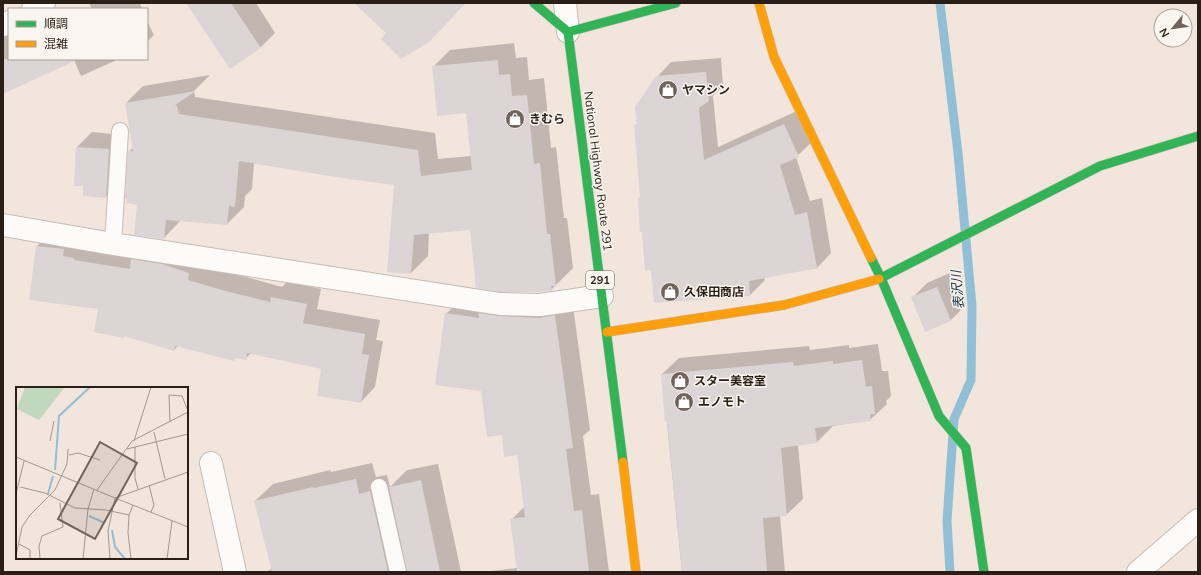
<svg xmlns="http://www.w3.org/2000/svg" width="1201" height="575" font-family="Mulish,'Noto Sans JP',sans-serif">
  <rect width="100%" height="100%" fill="#f2e5dc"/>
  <!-- shadow -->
  <g fill="#0003">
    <path d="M89,3H140L142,9H91H92Z"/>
    <path d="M187,3H256L275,33L260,48Z"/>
    <path d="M147,21L154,35L147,42Z"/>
    <path d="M9,33V59H119L81,76L74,60L3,77V37Z"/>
    <path d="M514,43L516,58L527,57L529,80L544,78L551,148L556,147L564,218H567L573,268L551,290L471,229L429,233L428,256L411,273L395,184L254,163L252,189L245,196L244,207L227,224L181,220L164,238L138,204L129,151L134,147L126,103L143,86L210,75L194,91L195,97L435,133L438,159L471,156L467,112L433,67L450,50Z"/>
    <path d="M721,58L723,86L713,96L718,147L799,110L813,141L796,157L810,201L822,198L831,253L817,268L764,277L765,280L750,295L652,269L639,198L641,196L635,126L637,124L657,77L671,62Z"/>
    <path d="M92,132L124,135L121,182L106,197L84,185L77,147Z"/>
    <path d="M52,232L202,265L282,287L287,282L321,289L317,309L380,320L376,340L383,341L375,387L361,402L323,368L251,353L245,359L236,357L234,360L178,346L174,350L125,336H124L95,332L99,308L37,246Z"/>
    <path d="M952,272L966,305L951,320L912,298L927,283Z"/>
    <path d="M463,297L572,299L590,430L583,436L591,495L599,494L609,572H483L517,568L511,520L525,506L518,454L502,434L446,314Z"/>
    <path d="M878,344L882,371H888L891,396L886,401L887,404L870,420L833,426L817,442L798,445L803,499L786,515L780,516L785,572H682L662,374L679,358L809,346L810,350L849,345V348Z"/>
    <path d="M372,463L376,477L387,475L390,487L407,470L438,464L461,572H267L272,568L255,501L273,484L330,470L331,472Z"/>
  </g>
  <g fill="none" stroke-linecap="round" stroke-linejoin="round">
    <!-- stream -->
    <path stroke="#91bfd6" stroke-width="9" d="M940,3L958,153L972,306L971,380L954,419L947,521L950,572"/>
  </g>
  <!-- building -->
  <g fill="#ddd4d5">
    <path d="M186,3H231L261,48L230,69Z"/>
    <path d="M354,3H466L429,42L401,59L381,39L386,33Z"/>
    <path d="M3,59H79L3,94Z"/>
    <path d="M498,60L499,75L510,74L512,96L527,95L534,164L540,163L547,234H550L556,286H551L552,291L539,292H501L476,288L470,230L414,235L411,274L387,272L394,185L342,178L239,161L235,207L229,206L227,225L166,220L164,239L134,235L137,205L126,203L127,199H125L128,151H133L125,103L196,91L175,105L177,106L179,114L418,150L421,176L472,170L466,113L437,116L432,66Z"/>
    <path d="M706,72L709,101L699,108L704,160L784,124L799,157L780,165L795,215L807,212L817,268L749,281L750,296L654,303L651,270L645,271L642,232H640L638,198H640L634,125H637L635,107L656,76Z"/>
    <path d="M76,147L109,149L106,198L83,196V186H74Z"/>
    <path d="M36,246L64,249L63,256L74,258V260L130,269L131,259L162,264L189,273L188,280L222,290L270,302L271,297L307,304L303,323L365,334L362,354L369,355L361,403L317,396L321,369L247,353L246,360L235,358L234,361L175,346L174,351L124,336V338L94,332L98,309L29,300Z"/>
    <path d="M937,287L951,321L925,332L911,297Z"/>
    <path d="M445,313L479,318L478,313L500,316L540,318L555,315L573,448L566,449L574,511L582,510L589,572H517L510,519L525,517L517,455L504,457L502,435L487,437L481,391L435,385Z"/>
    <path d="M862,360L866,387L872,386L875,414H870L871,421L815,428L817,443L781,448L787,516L763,518L767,572H682L667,421L665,422L661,374L793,362L794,366L833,361V364Z"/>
    <path d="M356,479L359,494L370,491L388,572H272L254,501L313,487L314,488Z"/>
    <path d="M421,480L440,572H407L389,487Z"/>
  </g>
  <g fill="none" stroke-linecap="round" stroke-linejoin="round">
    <!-- lane casing -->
    <g stroke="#c7bbb3" stroke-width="18">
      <g id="lane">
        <path d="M113,244L120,131"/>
        <path d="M379,487L398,572"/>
      </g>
    </g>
    <!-- street casing -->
    <g stroke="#c7bbb3" stroke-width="24">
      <g id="street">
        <path d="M565,3L568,32"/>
        <path d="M33,9L44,3"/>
        <path d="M3,25L9,22"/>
        <path d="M3,225L113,244L500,304L540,305L602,296"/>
        <path d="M211,463L235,572"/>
        <path d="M1138,572L1198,520"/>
      </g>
    </g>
    <!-- fast casing -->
    <g stroke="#c7bbb3" stroke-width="10">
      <g id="fast">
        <path d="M534,3L568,32L623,462"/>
        <path d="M568,32L676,3"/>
        <path d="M871,258L881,278L939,416L966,448L984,572"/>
        <path d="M879,279L1100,166L1198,136"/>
      </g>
    </g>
    <!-- slow casing -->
    <g stroke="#c7bbb3" stroke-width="10">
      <g id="slow">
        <path d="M759,3L774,57L871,258"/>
        <path d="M607,332L784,305L879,279"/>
        <path d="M623,462L636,572"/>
      </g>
    </g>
    <!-- lane -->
    <use href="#lane" stroke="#fdfbfa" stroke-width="16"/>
    <!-- street -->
    <use href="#street" stroke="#fdfbfa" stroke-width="22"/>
    <!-- fast -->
    <use href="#fast" stroke="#30b455" stroke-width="9"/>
    <!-- slow -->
    <use href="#slow" stroke="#ff9f0a" stroke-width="9"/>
  </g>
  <!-- icons -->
  <defs>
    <g id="shop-disc" transform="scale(1)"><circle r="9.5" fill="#70645c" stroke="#fbf5f0"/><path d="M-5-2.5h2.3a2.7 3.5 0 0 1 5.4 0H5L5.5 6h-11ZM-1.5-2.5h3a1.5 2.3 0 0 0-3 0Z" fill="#fff"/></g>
  </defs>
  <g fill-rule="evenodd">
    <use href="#shop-disc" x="668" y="90"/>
    <use href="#shop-disc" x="515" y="119"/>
    <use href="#shop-disc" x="670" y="292"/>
    <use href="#shop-disc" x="680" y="381"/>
    <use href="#shop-disc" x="684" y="402"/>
  </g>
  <g text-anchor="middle" stroke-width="3" stroke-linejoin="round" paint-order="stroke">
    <!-- shield labels -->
    <rect fill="#fbf5f0" stroke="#695f58" stroke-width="1" x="586" y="271" width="28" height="18" rx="3"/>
    <g font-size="11" font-weight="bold" fill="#2a1f17">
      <text x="600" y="284">291</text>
    </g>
    <!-- poi labels -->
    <g font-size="12" font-weight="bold" fill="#2a1f17" stroke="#fbf5f0" text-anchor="start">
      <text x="682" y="94">ヤマシン</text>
      <text x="529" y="123">きむら</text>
      <text x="684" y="296">久保田商店</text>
      <text x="694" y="385">スター美容室</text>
      <text x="698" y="406">エノモト</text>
    </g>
    <!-- street labels -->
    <g font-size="12" fill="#2a1f17" stroke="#fbf5f0">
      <text transform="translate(598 171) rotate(83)" y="4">National Highway Route 291</text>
    </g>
    <!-- water labels -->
    <g font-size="13" font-style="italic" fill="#123343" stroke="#fbf5f0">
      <text transform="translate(957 290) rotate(-95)" y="5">表沢川</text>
    </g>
  </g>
  <!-- overview -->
  <g transform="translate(16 387)">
    <rect width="172" height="172" fill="#f2e5dc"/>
    <path d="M9,0H49L23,33L1,22Z" fill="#c1d8bf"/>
    <path fill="none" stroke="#91bfd6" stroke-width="2" d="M39,83L43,29L74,0M32,107L37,89M73,129L89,136M96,143L99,160L109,172"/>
    <path fill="none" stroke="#a2968d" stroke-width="1" d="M154,35L153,8L166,9L172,24M138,45L149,92M34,54L38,34M118,54L135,0M119,60V91L122,102M111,62L172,47M53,68L62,66L84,73M0,70L99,111L172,85M133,98L138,118L135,125M4,100L29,106L59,121L90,123L113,128M81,103L116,54L172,25M0,107L8,74M3,157L14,163V172M0,169L6,140L14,128L39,103L51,77L52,62M24,172L23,159L26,149L47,140L44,116M67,172L72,122L78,102M94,172L92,144L99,111L172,140M115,172L112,146L113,128L117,118M151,172L156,134"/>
    <path fill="#70645c" fill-opacity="0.15" stroke="#70645c" stroke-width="2" d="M84,55L121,76L79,152L42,132Z"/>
    <rect width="172" height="172" fill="none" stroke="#2a1f17" stroke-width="2"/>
  </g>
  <!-- border -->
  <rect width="1201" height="575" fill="none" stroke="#2a1f17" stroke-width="8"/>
  <!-- legend -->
  <rect x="8" y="8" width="140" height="52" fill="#fbf5f0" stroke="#a79f99"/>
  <rect x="16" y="21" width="20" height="6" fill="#30b455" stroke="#a79f99"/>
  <text x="44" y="28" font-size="12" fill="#2a1f17">順調</text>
  <rect x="16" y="41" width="20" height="6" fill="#ff9f0a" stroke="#a79f99"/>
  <text x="44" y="48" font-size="12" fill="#2a1f17">混雑</text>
  <!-- north arrow -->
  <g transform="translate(1173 28) rotate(241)"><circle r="19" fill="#fbf5f0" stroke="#a79f99"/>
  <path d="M0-3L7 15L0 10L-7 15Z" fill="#70645c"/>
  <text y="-6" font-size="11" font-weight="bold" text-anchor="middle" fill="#2a1f17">N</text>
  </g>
</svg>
